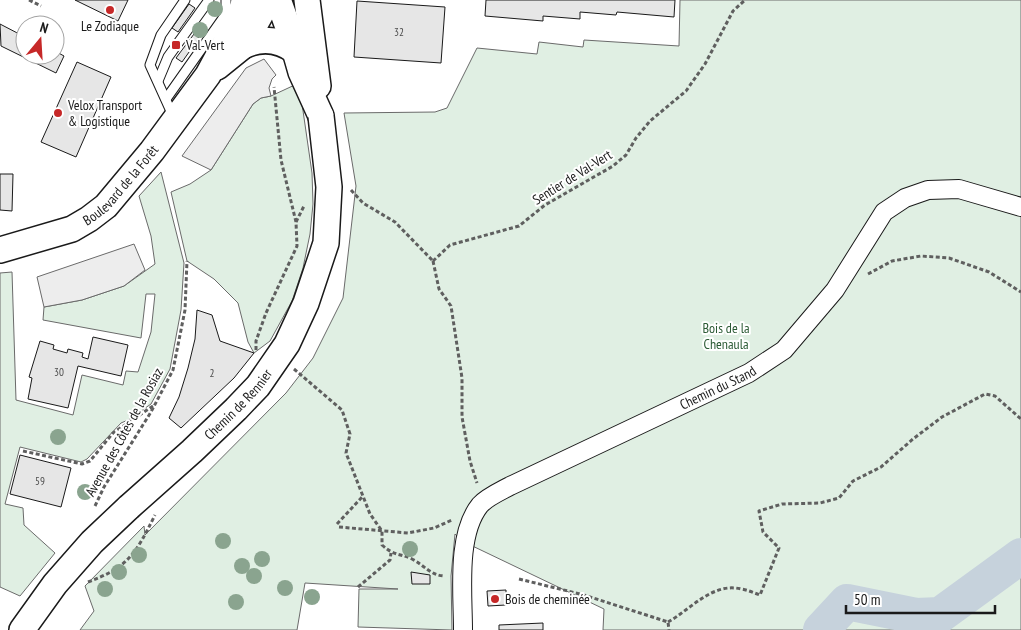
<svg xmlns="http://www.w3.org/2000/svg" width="1021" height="630" font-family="'PT Sans Narrow',sans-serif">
  <rect width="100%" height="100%" fill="#fff"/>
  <!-- green -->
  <g fill="#e0efe3" stroke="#6a6a6a">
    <path d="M680,0H1021V630H603L604,609L462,541L455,534L451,576L452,630L358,627L359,589H398L305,583L297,630H80L94,611L85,586L144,526L145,535L286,393L313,358L343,298L356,186L344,113L435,112L447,108L477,48L537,54L539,42L583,47L584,40L679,46Z"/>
    <path d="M299,83L312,173L313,204L310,234L303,268L292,301L270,341L254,353L248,342L238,303L214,279L187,261L171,192L190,184L211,170L253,104L261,98L271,96Z"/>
    <path d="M161,172L184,263L181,310L170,369L151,404L128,420L121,423L87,459L81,462L20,447L5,504L23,508L24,525L55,553L20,596L0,587V273L12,272L16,400L73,415L82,375L123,385L126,371L138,372L151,332L155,294H146L141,338L43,320L44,307L82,300L124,286L155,264L151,236L139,196Z"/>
  </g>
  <!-- parking -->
  <g fill="#ededed" stroke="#6a6a6a">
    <path d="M264,59L276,75L272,79L269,88L271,96L261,98L253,104L211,170L182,156L246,68Z"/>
    <path d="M134,244L145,270L124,286L82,300L44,307L37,277Z"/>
  </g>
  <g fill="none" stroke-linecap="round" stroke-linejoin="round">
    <!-- river -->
    <path stroke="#c6d2dc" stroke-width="36" d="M821,630L847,602L916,616L940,615L1021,556"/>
  </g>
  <!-- building -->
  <g fill="#e6e6e6" stroke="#1a1a1a">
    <path d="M75,0H128L118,21Z"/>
    <path d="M486,0H675L674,17L617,12L616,15L580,12V19L543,16V21L485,16Z"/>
    <path d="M357,1L445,7L441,63L354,57Z"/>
    <path d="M189,4L195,8L178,32L172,28Z"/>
    <path d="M0,24L25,37V55H55V51L64,56L56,73L1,46Z"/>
    <path d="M194,34L199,38L182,62L176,58Z"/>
    <path d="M77,62L111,77L76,157L41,142Z"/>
    <path d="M0,174H13L12,211L0,210Z"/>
    <path d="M197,310L212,315L220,341L254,353L234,378L181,428L169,418L179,397L188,368L195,339Z"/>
    <path d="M93,337L128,345L121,376L78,366L68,408L28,399L32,378L29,377L40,341L54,345L53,349L67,353L68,349L83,353L82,357L88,359Z"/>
    <path d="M20,455L71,468L61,507L10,494Z"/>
    <path d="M411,572L430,575V584H412Z"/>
    <path d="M506,590V605L488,606L487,591Z"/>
    <path d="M543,623V630H499V625Z"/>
  </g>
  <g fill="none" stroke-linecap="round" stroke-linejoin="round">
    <!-- lane casing -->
    <g stroke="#1a1a1a" stroke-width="11">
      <g id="lane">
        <path d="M158,81L168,57L209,0"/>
        <path d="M166,99L226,14V0"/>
        <path d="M174,118L150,65L161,35L185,0"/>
      </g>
    </g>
    <!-- street casing -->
    <g stroke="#1a1a1a" stroke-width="20">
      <g id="street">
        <path id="s1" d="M463,630C463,593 456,535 480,505C487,497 501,491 510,486L749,373L784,350L835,290L884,212L905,198L928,190L959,189L1021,207"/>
      </g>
    </g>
    <!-- secondary casing -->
    <g stroke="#1a1a1a" stroke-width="28">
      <g id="secondary">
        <path d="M307,0L318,86"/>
        <path d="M279,2L289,30L301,72L321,116"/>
        <path d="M243,46C262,37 279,39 295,51"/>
        <path d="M217,67L243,46L268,1"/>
        <path id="s2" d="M0,250L72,229L89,219L106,206L152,151L208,75L235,25L243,6L244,0"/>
        <path d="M22,630L55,584L92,542L129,507"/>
      </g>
    </g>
    <!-- path -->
    <g stroke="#5f5f5f" stroke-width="3" stroke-dasharray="4 2.5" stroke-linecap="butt">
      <path d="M29,0L41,6"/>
      <path d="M351,190L363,203L395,222L433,261"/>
      <path d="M296,222L304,206"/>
      <path d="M433,261L450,245L519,226L545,205L613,166L626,155L636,138L650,121L686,91L705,64L733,11L745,0"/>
      <path d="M433,261L439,289L451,306L462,378V417L470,461L477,483"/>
      <path d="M868,274L892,261L921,256L949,258L989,272L1021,292"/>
      <path d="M256,350V341L266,313L297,246L296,222L281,160L274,87"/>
      <path d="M294,369L342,410L350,434L346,453L370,514L382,531V545C394,556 399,553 412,559C424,565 430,575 444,576"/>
      <path d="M23,451L82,464L90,461L113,433L153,406"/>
      <path d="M95,506L104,487L151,412L173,370L185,310L187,261"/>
      <path d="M337,524L363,496"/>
      <path d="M339,527L408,533L434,528L452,520"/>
      <path d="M519,579L584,595L668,622L669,630"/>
      <path d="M88,582C129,567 136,553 155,515"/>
      <path d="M358,587L390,560L391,553"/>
      <path d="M668,622C691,609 713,582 741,589C748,590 754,593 760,595L779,548L763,532L759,511L782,504L820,503L839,498L853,481L881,467L913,439L942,417L985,394L995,396L1021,419"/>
    </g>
    <!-- lane -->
    <use href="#lane" stroke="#fff" stroke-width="9"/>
    <!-- street -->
    <use href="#street" stroke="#fff" stroke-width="18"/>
    <!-- secondary -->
    <use href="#secondary" stroke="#fff" stroke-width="25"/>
    <!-- secondary-bridge casing -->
    <g stroke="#1a1a1a" stroke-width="28" stroke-linecap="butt">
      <g id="secondary-bridge">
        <path id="s3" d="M129,507L192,451L236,409L258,386L287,344L306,303L326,243L329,187L321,116"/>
      </g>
    </g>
    <!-- secondary-bridge -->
    <use href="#secondary-bridge" stroke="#fff" stroke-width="25"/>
  </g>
  <!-- trees -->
  <g fill="#8aa48f">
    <circle cx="215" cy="9" r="8"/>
    <circle cx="200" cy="30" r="8"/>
    <circle cx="58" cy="437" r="8"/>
    <circle cx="85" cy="492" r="8"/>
    <circle cx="223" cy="541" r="8"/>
    <circle cx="410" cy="549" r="8"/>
    <circle cx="139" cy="555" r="8"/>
    <circle cx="262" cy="559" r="8"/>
    <circle cx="242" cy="566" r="8"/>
    <circle cx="119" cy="572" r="8"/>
    <circle cx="254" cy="576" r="8"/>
    <circle cx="285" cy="588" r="8"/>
    <circle cx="105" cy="589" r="8"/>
    <circle cx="312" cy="597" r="8"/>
    <circle cx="236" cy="602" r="8"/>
  </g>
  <!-- markers -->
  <g fill="#c62828" stroke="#fff" stroke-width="2">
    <circle cx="110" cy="10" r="5"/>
    <rect x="171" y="40" width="10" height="10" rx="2.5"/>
    <circle cx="58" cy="113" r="5"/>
    <circle cx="495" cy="599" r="5"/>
  </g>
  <g text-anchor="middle" stroke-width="4" stroke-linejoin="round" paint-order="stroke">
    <!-- number labels -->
    <g font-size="11" fill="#4d4d4d">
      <text x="399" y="36">32</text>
      <text x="59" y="376">30</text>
      <text x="212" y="377">2</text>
      <text x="40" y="485">59</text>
    </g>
    <!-- poi labels -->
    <g font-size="14" fill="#1a1a1a" stroke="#fff" text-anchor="start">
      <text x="110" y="31" text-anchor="middle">Le Zodiaque</text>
      <text x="186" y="50">Val-Vert</text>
      <text x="68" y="110">Velox Transport<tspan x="68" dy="16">&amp; Logistique</tspan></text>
      <text x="505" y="604">Bois de cheminée</text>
    </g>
    <!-- street labels -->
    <g font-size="14" fill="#1a1a1a" stroke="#fff">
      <text transform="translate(572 177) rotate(-32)" y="5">Sentier de Val-Vert</text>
      <text dy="5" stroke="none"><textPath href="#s2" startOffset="141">Boulevard de la Forêt</textPath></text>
      <text dy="5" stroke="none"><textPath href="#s1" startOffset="394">Chemin du Stand</textPath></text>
      <text dy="5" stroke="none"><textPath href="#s3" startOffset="150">Chemin de Rennier</textPath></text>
      <text transform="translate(124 432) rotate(-61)" y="5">Avenue des Côtes de la Rosiaz</text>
    </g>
    <!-- park labels -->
    <g font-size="14" fill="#2b5a34" stroke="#fff">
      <text x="726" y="333">Bois de la<tspan x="726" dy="16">Chenaula</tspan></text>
    </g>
  </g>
  <!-- north arrow -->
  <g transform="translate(40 40) rotate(18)"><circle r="24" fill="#ffffff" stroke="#a3a3a3"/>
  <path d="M0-4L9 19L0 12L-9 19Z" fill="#c62828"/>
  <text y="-8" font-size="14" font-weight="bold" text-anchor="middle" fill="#1a1a1a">N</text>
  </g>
  <!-- scale -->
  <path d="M846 605v8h149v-8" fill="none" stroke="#1a1a1a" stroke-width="2.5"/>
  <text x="854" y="605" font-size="15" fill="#1a1a1a" stroke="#ffffff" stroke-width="4" paint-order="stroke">50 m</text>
</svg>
